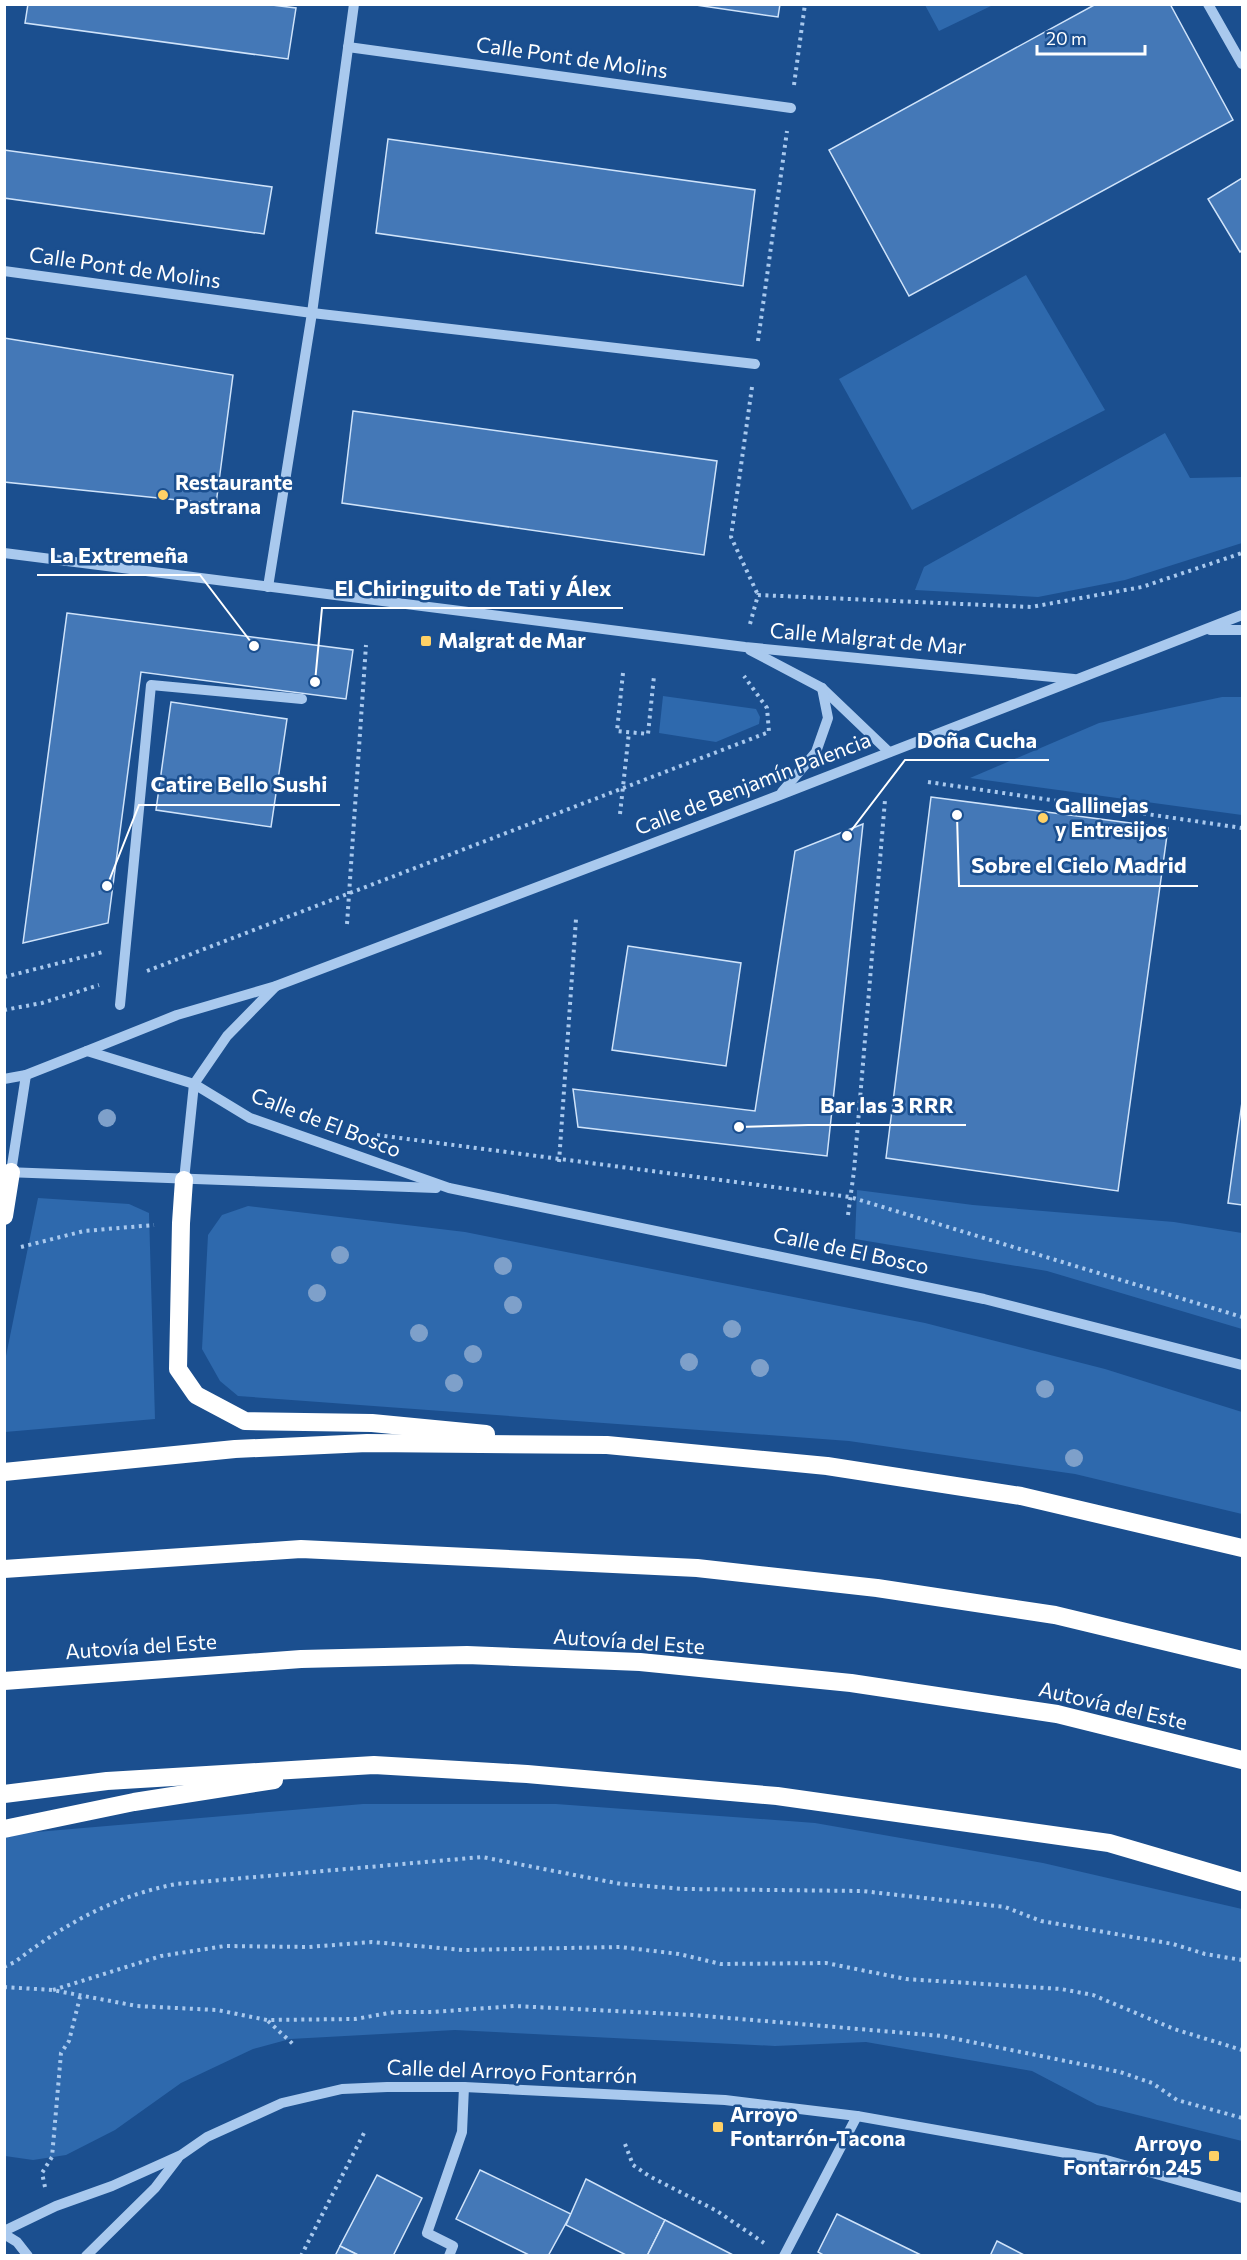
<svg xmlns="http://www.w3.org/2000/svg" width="1247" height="2260" font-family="Commissioner,sans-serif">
  <rect width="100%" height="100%" fill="#1b4f8f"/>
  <!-- green -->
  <g fill="#2e69ad">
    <path d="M925,5H993L939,31Z"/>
    <path d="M1026,275L1105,410L912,510L839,379Z"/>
    <path d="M1165,433L1190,478L1242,477V543L1125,580L1038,597L915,590L924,567Z"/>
    <path d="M663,696L756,709L760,717L759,724L716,742L659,733Z"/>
    <path d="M1222,697H1242V815L970,778L1099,723Z"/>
    <path d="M857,1190L973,1205L1174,1222L1242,1233V1329L1047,1271L855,1239Z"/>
    <path d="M38,1198L129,1204L149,1213L155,1419L5,1432V1361Z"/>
    <path d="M248,1206L465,1232L925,1323L1105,1369L1242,1412V1514L1075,1474L849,1441L238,1396L220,1381L202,1349L208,1235L222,1215Z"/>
    <path d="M363,1804H556L815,1823L1043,1863L1242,1909V2141L1097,2105L1032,2071L866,2042L775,2046L455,2030L290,2039L253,2049L181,2083L115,2130L66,2155L33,2160L5,2156L4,1839L13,1834Z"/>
  </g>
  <!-- building -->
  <g fill="#4478b7" stroke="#cfe3fa" stroke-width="1.5">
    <path d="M28,4H264L296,8L288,59L25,23Z"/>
    <path d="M689,4H780L778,17Z"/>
    <path d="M1096,4H1170L1233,120L909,296L829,150Z"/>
    <path d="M388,139L755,190L743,286L376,233Z"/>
    <path d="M4,150L272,187L264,234L4,198Z"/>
    <path d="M1242,178V250L1240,252L1208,199Z"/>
    <path d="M4,338L233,375L216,504L4,482Z"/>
    <path d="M353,411L717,461L704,555L342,503Z"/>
    <path d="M67,613L353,650L346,699L141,672L108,923L23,943Z"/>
    <path d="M171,702L287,719L271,827L156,810Z"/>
    <path d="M931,797L1168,828L1118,1191L886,1158Z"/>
    <path d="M863,824L827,1156L578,1127L573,1089L755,1111L795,851Z"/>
    <path d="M628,946L741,963L726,1066L612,1050Z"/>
    <path d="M1242,1102V1205L1228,1203Z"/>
    <path d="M480,2170L571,2214L548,2256H531L456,2219Z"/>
    <path d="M377,2175L422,2198L393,2256H360L340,2246Z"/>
    <path d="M586,2179L665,2220L647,2256H628L566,2225Z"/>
    <path d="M837,2214L923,2256H825L818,2252Z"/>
    <path d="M665,2220L735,2256H647Z"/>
    <path d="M997,2241L1026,2256H990Z"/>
    <path d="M340,2246L360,2256H335Z"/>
  </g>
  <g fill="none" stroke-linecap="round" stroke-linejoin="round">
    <!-- path -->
    <g stroke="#a9c9ee" stroke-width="4" stroke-dasharray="3 4.5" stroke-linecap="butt">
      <path d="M794,85L805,4"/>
      <path d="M758,341L787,131"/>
      <path d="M752,387L731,537L758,595"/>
      <path d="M750,624L758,595L1031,607L1142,587L1242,553"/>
      <path d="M623,673L617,731L648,734L654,676"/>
      <path d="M928,782L1242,828"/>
      <path d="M620,814L629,732"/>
      <path d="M347,924L366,645"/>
      <path d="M147,971L769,732L767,708L744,676"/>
      <path d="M4,977L103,952"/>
      <path d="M4,1010L42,1003L99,985"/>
      <path d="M377,1135L850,1197L1242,1317"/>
      <path d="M559,1162L576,919"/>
      <path d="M848,1215L854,1171L885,800"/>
      <path d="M21,1247L84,1231L154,1225"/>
      <path d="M4,1967L15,1962C64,1924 115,1896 176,1884L482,1857L621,1884L684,1889L862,1891L1005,1907L1041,1921L1173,1944L1205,1954L1242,1960"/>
      <path d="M4,1987L52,1990L137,2006L217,2010L267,2020L355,2019L395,2012H432L515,2006L693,2015L942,2036L1120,2072L1152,2083L1177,2100L1242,2118"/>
      <path d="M53,1990L161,1956L225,1946L308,1947L372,1942L463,1950L620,1947L679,1954L721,1964L826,1963L906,1979L1061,1989L1093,1995L1174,2029L1242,2050"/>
      <path d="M268,2021L294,2045"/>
      <path d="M625,2144L633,2165L649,2176L717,2211L764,2243"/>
      <path d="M45,2187L42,2173L52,2157L61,2053L69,2041L80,1997"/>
      <path d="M301,2256L364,2133"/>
    </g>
    <!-- minor -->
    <g stroke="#a9c9ee" stroke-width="10">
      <path d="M1208,4L1242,64"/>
      <path d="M348,47L791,108"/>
      <path d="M4,271L312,313L755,364"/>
      <path d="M4,553L745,647L1074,679"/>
      <path d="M268,587L312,313L354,4"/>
      <path d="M1210,630H1242"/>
      <path d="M750,650L822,688L889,752"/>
      <path d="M782,792L816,752L828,718L822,688"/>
      <path d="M120,1005L151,685L302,699"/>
      <path d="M87,1051L177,1015L276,986L780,795L1242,615"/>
      <path d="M4,1079L26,1075L87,1051L194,1084L250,1118L449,1188L984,1299L1242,1365"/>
      <path d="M5,1172L436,1188"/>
      <path d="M11,1172L26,1075"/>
      <path d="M184,1180L194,1084L227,1036L276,986"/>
      <path d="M4,2231L56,2206L112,2186L181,2155L207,2137L282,2103L342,2089L387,2087H464L725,2100L857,2116L1106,2160L1242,2198"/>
      <path d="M4,2234L17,2242L28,2256"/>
      <path d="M86,2256L155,2188L178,2158"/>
      <path d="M449,2256L453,2246L427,2233L462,2132L464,2087"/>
      <path d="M784,2256L857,2116"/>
    </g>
    <!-- highway -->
    <g stroke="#fff" stroke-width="18">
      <path d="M184,1180L181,1223L178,1369L196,1395L245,1421L372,1423L486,1434"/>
      <path d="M4,1216L11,1172"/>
      <path d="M4,1472L235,1449L367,1443L607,1445L827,1466L1021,1496L1242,1548"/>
      <path d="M4,1569L301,1549L697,1568L877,1588L1055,1615L1242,1660"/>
      <path d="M4,1681L301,1659L467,1655L640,1662L851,1683L1057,1714L1242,1760"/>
      <path d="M4,1794L107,1781L374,1765L527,1774L777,1796L1109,1843L1242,1882"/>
      <path d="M4,1829L134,1802L274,1780"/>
    </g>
  </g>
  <!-- trees -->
  <g fill="#7ea0ca">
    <circle cx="107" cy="1118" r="9"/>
    <circle cx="340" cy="1255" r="9"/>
    <circle cx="503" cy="1266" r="9"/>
    <circle cx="317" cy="1293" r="9"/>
    <circle cx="513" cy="1305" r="9"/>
    <circle cx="732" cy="1329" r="9"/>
    <circle cx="419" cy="1333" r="9"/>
    <circle cx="473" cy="1354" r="9"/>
    <circle cx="689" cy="1362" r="9"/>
    <circle cx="760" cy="1368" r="9"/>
    <circle cx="454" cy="1383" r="9"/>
    <circle cx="1045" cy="1389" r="9"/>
    <circle cx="1074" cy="1458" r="9"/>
  </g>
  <!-- markers -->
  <g fill="#ffd166" stroke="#1b4f8f" stroke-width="2">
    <circle cx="163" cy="495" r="6"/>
    <rect x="420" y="635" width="12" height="12" rx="3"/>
    <circle cx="1043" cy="818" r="6"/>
    <rect x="712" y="2121" width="12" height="12" rx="3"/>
    <rect x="1208" y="2150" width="12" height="12" rx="3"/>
  </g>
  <g text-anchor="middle" stroke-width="5" stroke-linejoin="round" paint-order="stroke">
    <!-- street labels -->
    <g font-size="21" fill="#fff" stroke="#1b4f8f">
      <text transform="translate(572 58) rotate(8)" y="7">Calle Pont de Molins</text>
      <text transform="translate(125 268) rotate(8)" y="7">Calle Pont de Molins</text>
      <text transform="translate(868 639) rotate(5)" y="7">Calle Malgrat de Mar</text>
      <text transform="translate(753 784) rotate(-21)" y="7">Calle de Benjamín Palencia</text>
      <text transform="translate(326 1123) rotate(21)" y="7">Calle de El Bosco</text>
      <text transform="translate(851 1251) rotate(12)" y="7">Calle de El Bosco</text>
      <text transform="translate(629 1642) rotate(4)" y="7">Autovía del Este</text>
      <text transform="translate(141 1647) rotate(-4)" y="7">Autovía del Este</text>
      <text transform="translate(1113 1706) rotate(13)" y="7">Autovía del Este</text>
      <text transform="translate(512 2072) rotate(2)" y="7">Calle del Arroyo Fontarrón</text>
    </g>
    <!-- poi labels -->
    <g font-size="21" font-weight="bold" fill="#fff" stroke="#1b4f8f" text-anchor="start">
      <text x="175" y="490">Restaurante<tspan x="175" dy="24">Pastrana</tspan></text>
      <text x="438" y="648">Malgrat de Mar</text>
      <text x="1055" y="813">Gallinejas<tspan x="1055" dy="24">y Entresijos</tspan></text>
      <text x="730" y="2122">Arroyo<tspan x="730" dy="24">Fontarrón-Tacona</tspan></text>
      <text x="1202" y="2151" text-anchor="end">Arroyo<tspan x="1202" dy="24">Fontarrón 245</tspan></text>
    </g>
  </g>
  <!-- callouts -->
  <path fill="none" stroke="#fff" stroke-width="2" d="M254 646L200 575H37M315 682L322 608H623M847 836L905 760H1049M107 886L139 805H340M957 815L959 886H1198M739 1127L808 1125H966"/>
  <g fill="#fff" stroke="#1b4f8f" stroke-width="2">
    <circle cx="254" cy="646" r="6"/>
    <circle cx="315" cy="682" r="6"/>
    <circle cx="847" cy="836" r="6"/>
    <circle cx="107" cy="886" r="6"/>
    <circle cx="957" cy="815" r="6"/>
    <circle cx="739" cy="1127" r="6"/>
  </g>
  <g font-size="22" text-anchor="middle" font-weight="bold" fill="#fff" stroke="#1b4f8f" stroke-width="5" stroke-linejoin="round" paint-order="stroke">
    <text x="119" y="563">La Extremeña</text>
    <text x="473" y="596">El Chiringuito de Tati y Álex</text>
    <text x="977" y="748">Doña Cucha</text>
    <text x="239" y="792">Catire Bello Sushi</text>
    <text x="1079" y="873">Sobre el Cielo Madrid</text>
    <text x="887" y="1113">Bar las 3 RRR</text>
  </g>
  <!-- border -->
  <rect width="1247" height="2260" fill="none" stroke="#ffffff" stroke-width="12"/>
  <!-- scale -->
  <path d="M1037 45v9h108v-9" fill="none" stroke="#ffffff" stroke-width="3"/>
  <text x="1046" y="45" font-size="18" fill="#ffffff" stroke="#1b4f8f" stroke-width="4.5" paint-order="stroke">20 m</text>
</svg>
